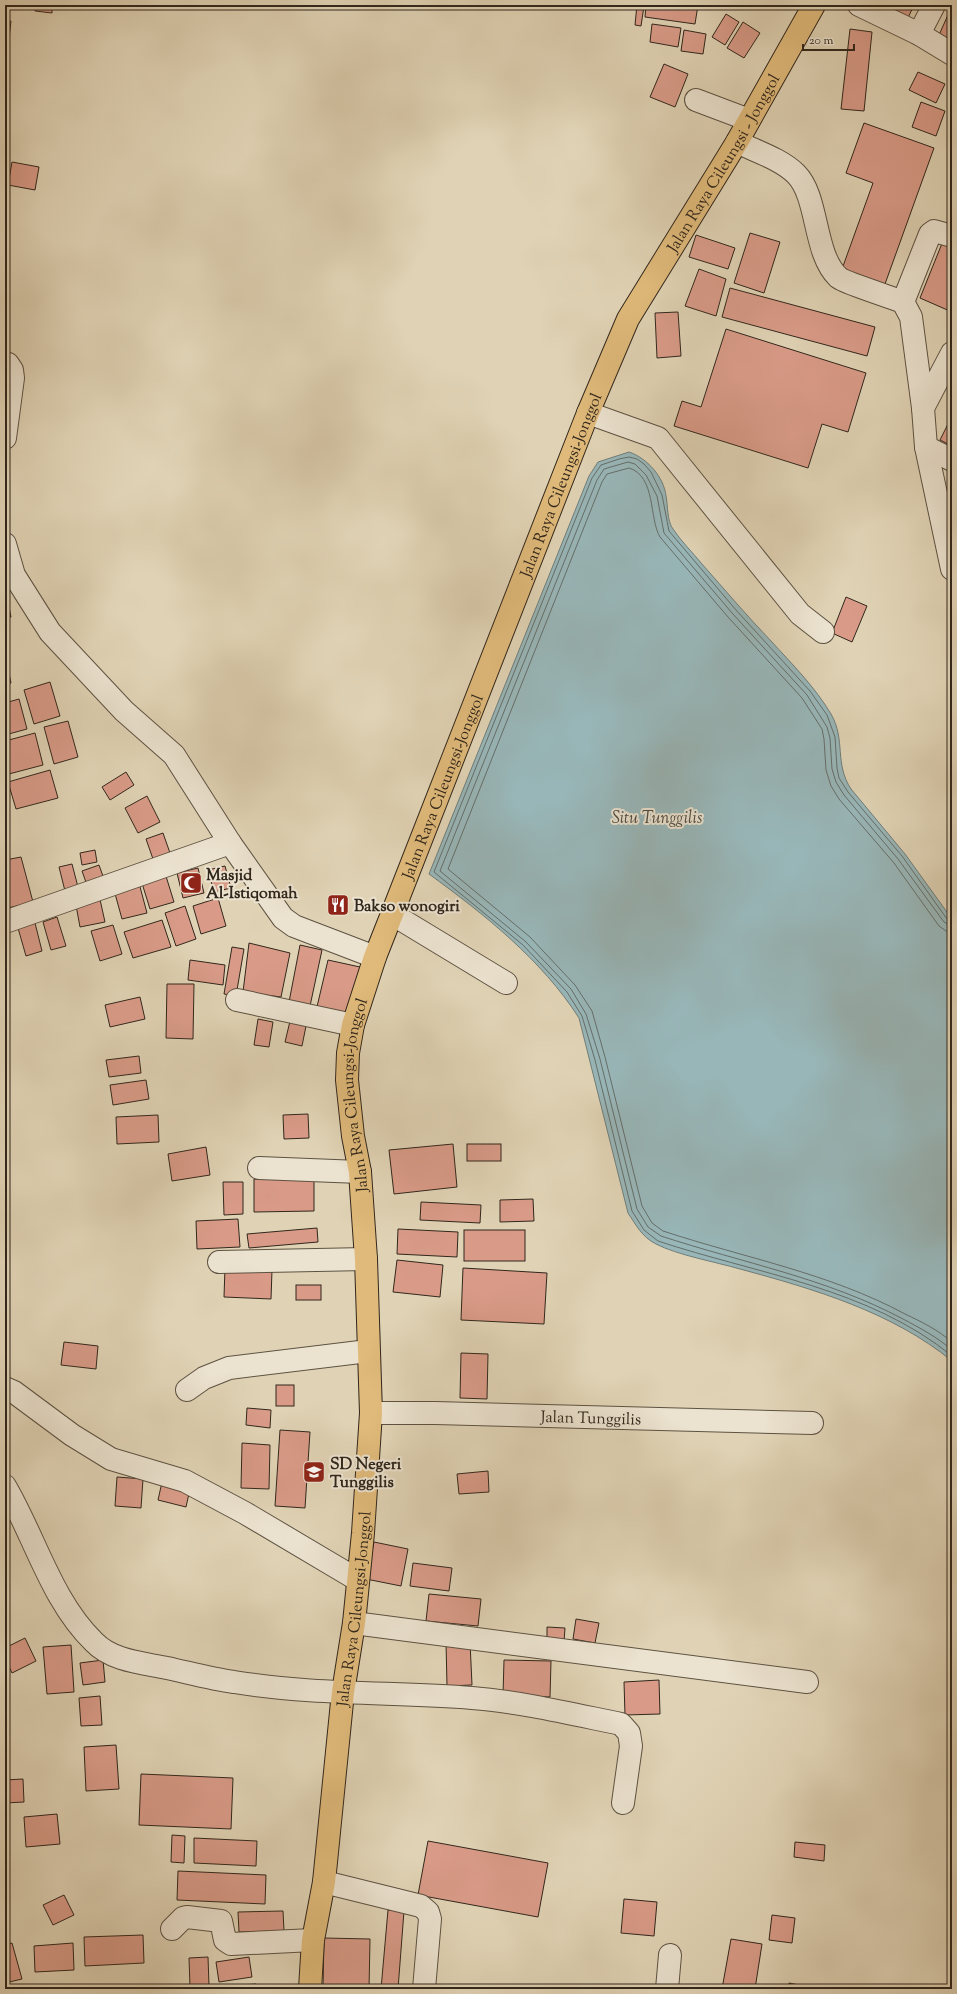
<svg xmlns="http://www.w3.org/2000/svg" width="957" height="1994" font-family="'Sorts Mill Goudy',serif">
  <rect width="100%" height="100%" fill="#e0d3b5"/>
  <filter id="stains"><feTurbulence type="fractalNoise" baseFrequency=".005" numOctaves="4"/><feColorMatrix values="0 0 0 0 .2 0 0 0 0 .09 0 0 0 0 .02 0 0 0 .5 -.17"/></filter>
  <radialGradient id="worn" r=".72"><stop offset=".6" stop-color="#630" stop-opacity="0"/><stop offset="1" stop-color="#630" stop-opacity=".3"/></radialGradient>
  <!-- water -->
  <path fill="#98b6b8" stroke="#6f7d7a" d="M629,452C647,458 664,477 666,496C668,506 667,521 673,529C681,541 693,553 702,564C725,590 747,616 771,641C792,664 815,687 831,714C846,740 834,763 851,789L905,854L952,919V1361C892,1312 814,1289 740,1269C716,1262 677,1255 656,1244C642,1237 636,1225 628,1213L579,1018C542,960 484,914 429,874L589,476L598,462Z"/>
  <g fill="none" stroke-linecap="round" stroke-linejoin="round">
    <!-- shore -->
    <g stroke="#646e6a" stroke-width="1">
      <path d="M952,920L947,919L902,856L848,792L839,778L837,768L835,737L827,715L810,691L736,610L669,531L662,495L651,472L644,464L637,459L629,457L619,459L601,465L592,478L434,872L523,945L567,992L582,1016L595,1060L632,1211L644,1230L658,1241C757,1274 869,1288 952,1356"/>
      <path d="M952,926L944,922L898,859L844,795L836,782L832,769L830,738L827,727L807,695L732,613L664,533L657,496L646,475L635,464L628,462L604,469L597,480L440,871L526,942L571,989L586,1014L600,1059L637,1209L648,1227L661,1236C743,1263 826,1278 903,1319C920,1328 937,1337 952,1350"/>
      <path d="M952,932L946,931L939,926L894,863L839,799L831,786L826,770L824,739L822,729L802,698L728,617L660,537C649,519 656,476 629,468L607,474L602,482L448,869L530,937L575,985L592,1011L605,1057L642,1206L652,1223L663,1231C745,1258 829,1273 905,1314C922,1322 938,1330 952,1342"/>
    </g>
  </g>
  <!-- building -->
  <g fill="#d99b88" stroke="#31271c">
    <path d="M35,5H52V13L35,11Z"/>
    <path d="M637,5L644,6L641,26L635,25Z"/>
    <path d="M646,5H698L695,24L645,17Z"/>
    <path d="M869,5H914L906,22Z"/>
    <path d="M952,6V41L939,35Z"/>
    <path d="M726,14L739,22L725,45L712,37Z"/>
    <path d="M5,21H11L8,48L5,47Z"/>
    <path d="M743,22L760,33L744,58L727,48Z"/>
    <path d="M652,24L681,28L678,47L650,42Z"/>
    <path d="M850,29L872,32L864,111L841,109Z"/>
    <path d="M684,30L706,34L703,54L681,51Z"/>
    <path d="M664,64L688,74L675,107L650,97Z"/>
    <path d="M918,72L945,84L936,103L909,90Z"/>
    <path d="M921,102L945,111L936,136L912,127Z"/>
    <path d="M864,123L934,148L885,284L842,269L873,183L846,173Z"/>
    <path d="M12,162L39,167L35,190L8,185Z"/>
    <path d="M750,233L780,242L764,293L734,283Z"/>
    <path d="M696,235L735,248L728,269L689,257Z"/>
    <path d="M945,236L952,239V312L920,298Z"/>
    <path d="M699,269L726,279L716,316L685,306Z"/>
    <path d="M730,288L875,327L867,356L722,317Z"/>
    <path d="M678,312L681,356L657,358L655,313Z"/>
    <path d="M726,329L866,373L848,432L822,424L808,468L674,426L682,401L701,407Z"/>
    <path d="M952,416V446L940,440Z"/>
    <path d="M5,587L11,617L5,618Z"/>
    <path d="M846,597L867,606L852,642L832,633Z"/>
    <path d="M5,654L11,683L5,685Z"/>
    <path d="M50,682L60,716L34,724L24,690Z"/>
    <path d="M19,699L27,729L5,735V703Z"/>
    <path d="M68,721L78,757L54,764L44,727Z"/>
    <path d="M35,733L43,765L5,775V741Z"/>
    <path d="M50,770L58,798L16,809L8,782Z"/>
    <path d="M126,772L134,785L110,800L102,787Z"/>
    <path d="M147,796L160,822L138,833L125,808Z"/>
    <path d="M163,833L170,853L153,859L146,839Z"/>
    <path d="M95,850L97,862L82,865L80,853Z"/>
    <path d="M21,857L33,902L8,908L5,894V860Z"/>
    <path d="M72,864L78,887L65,891L59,867Z"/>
    <path d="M99,865L104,879L87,885L82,871Z"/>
    <path d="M225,866L231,888L214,892L208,870Z"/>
    <path d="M198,868L204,893L183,898L177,873Z"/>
    <path d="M165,873L174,902L150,909L141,880Z"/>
    <path d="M139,883L147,913L122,919L114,890Z"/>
    <path d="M99,895L105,922L80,927L75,900Z"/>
    <path d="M218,898L226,926L201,934L193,906Z"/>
    <path d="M185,906L196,939L176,946L165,913Z"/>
    <path d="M57,917L66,946L51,950L43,922Z"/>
    <path d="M162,920L171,947L133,958L124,932Z"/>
    <path d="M35,923L42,951L26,956L18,928Z"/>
    <path d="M113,925L122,954L100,961L91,931Z"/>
    <path d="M249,943L290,953L281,997L243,992Z"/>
    <path d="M300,945L322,950L310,1006L289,1002Z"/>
    <path d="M232,947L244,949L236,996L224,994Z"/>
    <path d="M190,960L225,965L223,985L188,980Z"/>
    <path d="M328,960L360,967L346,1018L316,1011Z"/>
    <path d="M167,984H194L193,1039L166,1038Z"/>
    <path d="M140,997L145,1019L110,1027L105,1005Z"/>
    <path d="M291,1017L307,1021L302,1046L285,1042Z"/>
    <path d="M258,1019L273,1022L269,1047L254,1045Z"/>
    <path d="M139,1056L141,1073L109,1077L106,1060Z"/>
    <path d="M146,1080L149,1099L113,1105L110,1085Z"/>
    <path d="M308,1114L309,1138L284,1139L283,1115Z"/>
    <path d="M158,1115L159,1142L117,1144L116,1117Z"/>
    <path d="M453,1144L457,1187L394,1194L389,1150Z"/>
    <rect x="467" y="1144" width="34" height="17"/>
    <path d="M206,1147L210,1175L172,1181L168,1154Z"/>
    <path d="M254,1179H314V1211L254,1212Z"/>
    <path d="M223,1182H243V1214L224,1215Z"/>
    <path d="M533,1199L534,1221L500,1222V1200Z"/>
    <path d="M421,1202L481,1205L480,1223L420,1220Z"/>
    <path d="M238,1219L240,1247L197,1249L196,1221Z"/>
    <path d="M317,1228L318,1242L249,1248L247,1234Z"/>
    <path d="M398,1229L458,1232L457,1257L397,1254Z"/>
    <rect x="464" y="1230" width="61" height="31"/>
    <path d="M397,1260L443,1265L440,1297L393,1292Z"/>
    <path d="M225,1268L272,1270L271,1299L224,1297Z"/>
    <path d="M463,1268L547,1273L544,1324L461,1320Z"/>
    <rect x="296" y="1285" width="25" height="15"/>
    <path d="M64,1342L98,1346L96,1369L61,1365Z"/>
    <path d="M461,1353L488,1354L487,1399L460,1398Z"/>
    <rect x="276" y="1385" width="18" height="21"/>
    <path d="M247,1408L271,1410L270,1428L246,1425Z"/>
    <path d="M280,1430L310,1432L305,1508L275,1506Z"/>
    <path d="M242,1443L270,1445L269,1489L241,1488Z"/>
    <path d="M488,1471L489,1492L459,1494L457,1474Z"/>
    <path d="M117,1477L143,1479L141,1508L115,1506Z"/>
    <path d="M162,1482L190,1489L186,1507L158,1500Z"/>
    <path d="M374,1542L408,1549L401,1586L366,1579Z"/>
    <path d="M413,1563L452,1568L449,1591L410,1586Z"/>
    <path d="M429,1594L481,1599L478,1626L426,1621Z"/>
    <path d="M576,1619L599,1623L595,1643L573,1639Z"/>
    <path d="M547,1627L565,1628L564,1642L547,1641Z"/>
    <path d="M25,1638L36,1661L12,1673L5,1658V1648Z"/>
    <path d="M446,1642H470L472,1685L447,1686Z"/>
    <path d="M71,1645L74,1692L47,1694L43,1647Z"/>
    <path d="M103,1660L105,1682L83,1685L80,1663Z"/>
    <path d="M504,1660L551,1661L550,1697L503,1695Z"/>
    <path d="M659,1680L660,1714L625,1715L624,1682Z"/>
    <path d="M100,1696L102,1725L81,1726L79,1698Z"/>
    <path d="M116,1745L119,1789L86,1791L84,1747Z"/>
    <path d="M141,1774L233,1778L231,1829L139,1825Z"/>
    <path d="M23,1779L24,1802L5,1803V1780Z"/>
    <path d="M57,1814L60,1844L26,1847L24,1817Z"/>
    <path d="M172,1835L185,1836L184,1863L171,1862Z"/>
    <path d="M194,1838L257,1841L256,1866L194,1863Z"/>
    <path d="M428,1841L548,1863L538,1917L418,1895Z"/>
    <path d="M795,1842L825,1845L824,1861L794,1857Z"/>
    <path d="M178,1871L266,1875L265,1904L177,1900Z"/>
    <path d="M64,1895L74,1915L53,1925L43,1905Z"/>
    <path d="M624,1899L657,1902L654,1936L621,1933Z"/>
    <path d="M388,1910L404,1911L398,1989H381Z"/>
    <path d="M283,1911L284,1931L239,1932L238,1912Z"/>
    <path d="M772,1915L795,1918L792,1943L769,1940Z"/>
    <path d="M143,1935L144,1963L85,1966L84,1937Z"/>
    <path d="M324,1938L370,1939L369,1989H323Z"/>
    <path d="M731,1939L762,1944L755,1989H722Z"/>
    <path d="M12,1943L22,1979L5,1983V1945Z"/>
    <path d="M73,1943L74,1970L35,1972L34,1946Z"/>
    <path d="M208,1957L209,1986L190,1987L189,1958Z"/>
    <path d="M249,1957L252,1977L219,1982L216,1962Z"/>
    <path d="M789,1983L820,1989H788Z"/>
    <path d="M256,1984V1989H224V1986Z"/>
  </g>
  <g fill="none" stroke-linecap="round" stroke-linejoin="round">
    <!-- minor casing -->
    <g stroke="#5d5242" stroke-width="24">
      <g id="minor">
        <path d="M859,5L919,34L952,54"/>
        <path d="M919,34L934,5"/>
        <path d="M696,100L749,120"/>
        <path d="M737,142C755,151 781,159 796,174C819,197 813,253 838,277C843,282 893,298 903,302L911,317L923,408L926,447L952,569"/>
        <path d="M903,302L930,234L934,231L952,236"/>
        <path d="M5,364H8L12,370L13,378L5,438"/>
        <path d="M923,408L952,353"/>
        <path d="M588,413L658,438L800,614L823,632"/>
        <path d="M926,447L952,460"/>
        <path d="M5,544L14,575L50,632L124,711L174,755L230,843L283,918L294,926L375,957"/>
        <path d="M392,914L506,983"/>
        <path d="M5,922L230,843"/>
        <path d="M237,1000L353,1025"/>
        <path d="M259,1168L360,1172"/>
        <path d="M219,1262L366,1259"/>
        <path d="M5,1388L14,1392L72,1435L111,1459L185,1481L245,1513L358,1580"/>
        <path d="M187,1390L204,1378L229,1368L368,1351"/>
        <path id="s1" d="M371,1413H435L812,1423"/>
        <path d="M5,1486C35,1537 51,1600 94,1642C112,1661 143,1663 167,1668C190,1673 212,1679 234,1682C313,1695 393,1692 472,1698C522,1702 572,1714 621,1724L629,1733L631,1746L623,1803"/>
        <path d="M354,1623L807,1682"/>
        <path d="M324,1882L421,1906L428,1912L430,1919L424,1989"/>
        <path d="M172,1929L183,1918L187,1917L221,1921L225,1940L231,1944L313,1940"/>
        <path d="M667,1989L670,1955"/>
      </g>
    </g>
    <!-- major casing -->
    <g stroke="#31271c" stroke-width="24">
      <g id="major">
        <path id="s2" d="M310,1989L313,1940L324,1882L343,1692L354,1623L363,1533L371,1413L366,1259L360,1172L353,1136L347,1080L348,1053L353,1025L375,957L392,914L588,413L628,319L737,142L814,5"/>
      </g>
    </g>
    <!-- minor -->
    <use href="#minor" stroke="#ebe2cf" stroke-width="22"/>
    <!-- major -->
    <use href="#major" stroke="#e0ba7a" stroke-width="22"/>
  </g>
  <!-- icons -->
  <defs>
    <g id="mosque-square" transform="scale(1.15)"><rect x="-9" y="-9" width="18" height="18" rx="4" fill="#8f2418" stroke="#ebe2cf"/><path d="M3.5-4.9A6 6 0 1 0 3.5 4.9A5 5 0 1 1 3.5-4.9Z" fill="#fff"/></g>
    <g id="restaurant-square" transform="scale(1.15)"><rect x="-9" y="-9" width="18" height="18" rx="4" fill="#8f2418" stroke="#ebe2cf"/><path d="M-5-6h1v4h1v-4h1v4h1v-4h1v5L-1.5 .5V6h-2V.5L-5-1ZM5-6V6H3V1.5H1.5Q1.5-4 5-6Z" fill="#fff"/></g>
    <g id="school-square" transform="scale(1.15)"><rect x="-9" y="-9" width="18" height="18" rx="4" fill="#8f2418" stroke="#ebe2cf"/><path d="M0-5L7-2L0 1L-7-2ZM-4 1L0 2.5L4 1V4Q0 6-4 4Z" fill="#fff"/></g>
  </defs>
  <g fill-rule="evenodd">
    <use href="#mosque-square" x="191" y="883"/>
    <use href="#restaurant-square" x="338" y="905"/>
    <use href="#school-square" x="314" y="1472"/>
  </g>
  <g text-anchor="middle" stroke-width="4" stroke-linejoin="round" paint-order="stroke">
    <!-- street labels -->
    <g font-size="16" fill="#31271c" stroke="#ebe2cf">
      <text dy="6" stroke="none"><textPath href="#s2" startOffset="1910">Jalan Raya Cileungsi - Jonggol</textPath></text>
      <text dy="6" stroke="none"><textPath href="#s2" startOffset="1548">Jalan Raya Cileungsi-Jonggol</textPath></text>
      <text dy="6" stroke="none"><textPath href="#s2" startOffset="1224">Jalan Raya Cileungsi-Jonggol</textPath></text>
      <text dy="6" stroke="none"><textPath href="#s2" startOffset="899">Jalan Raya Cileungsi-Jonggol</textPath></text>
      <text dy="6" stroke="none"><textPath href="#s1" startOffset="220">Jalan Tunggilis</textPath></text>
      <text dy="6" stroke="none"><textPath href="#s2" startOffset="383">Jalan Raya Cileungsi-Jonggol</textPath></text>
    </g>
    <!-- poi labels -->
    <g font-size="16" font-weight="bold" fill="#31271c" stroke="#ebe2cf" text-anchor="start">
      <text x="206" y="880">Masjid<tspan x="206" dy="18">Al-Istiqomah</tspan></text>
      <text x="354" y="911">Bakso wonogiri</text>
      <text x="330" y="1469">SD Negeri<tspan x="330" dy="18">Tunggilis</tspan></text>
    </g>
    <!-- water labels -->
    <g font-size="17" font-style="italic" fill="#4b4b43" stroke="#ebe2cf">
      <text x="657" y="823">Situ Tunggilis</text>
    </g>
  </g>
  <!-- margin -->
  <rect width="957" height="1994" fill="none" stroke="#e0d3b5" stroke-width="20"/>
  <rect x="6" y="6" width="945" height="1982" fill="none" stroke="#31271c" stroke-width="2"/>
  <rect x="10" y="10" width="937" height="1974" fill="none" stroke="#31271c"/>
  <!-- scale -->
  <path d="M803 44v6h51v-6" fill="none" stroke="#31271c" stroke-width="2"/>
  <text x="809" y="44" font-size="12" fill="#31271c" stroke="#ebe2cf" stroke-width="3" paint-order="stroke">20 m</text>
  <rect width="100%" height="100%" filter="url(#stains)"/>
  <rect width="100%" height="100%" fill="url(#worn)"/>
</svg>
